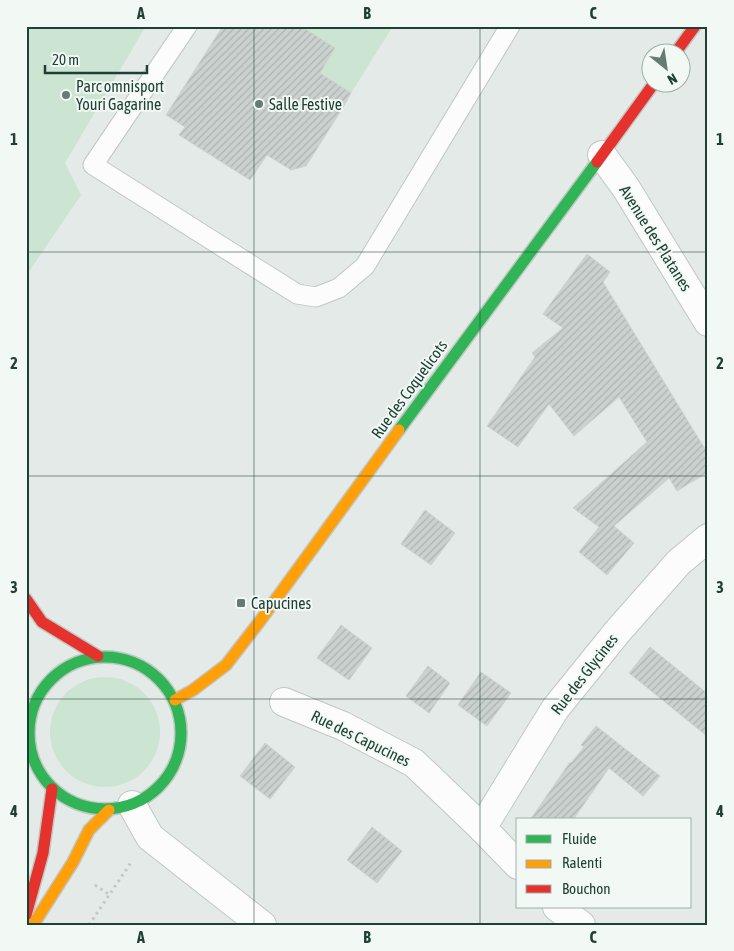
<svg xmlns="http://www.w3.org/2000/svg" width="734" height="951" font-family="'Asap Condensed',sans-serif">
  <defs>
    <pattern id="building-hatch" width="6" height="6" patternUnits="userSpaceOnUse" patternTransform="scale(1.25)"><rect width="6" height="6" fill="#cad1ce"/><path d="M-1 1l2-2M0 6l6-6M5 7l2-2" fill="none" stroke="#adb4b2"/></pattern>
  </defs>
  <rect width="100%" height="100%" fill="#e4eae7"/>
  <!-- grass -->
  <g fill="#cce5d3">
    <path d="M26,26H146L65,163L81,195L26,276Z"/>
    <path d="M301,26H393L351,93L320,73L335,48Z"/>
    <circle cx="105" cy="732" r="55"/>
  </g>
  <!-- building -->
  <g fill="url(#building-hatch)" stroke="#cdd3d0">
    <path d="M223,26H301L335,48L320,73L351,93L342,109L306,166L291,170L267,155L250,180L179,135L185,127L166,115Z"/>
    <path d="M587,254L610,272L603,282L708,454V472L677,491L669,478L614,526L634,543L607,575L579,552L599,527L573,508L647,442L619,397L574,436L549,404L518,447L487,426L535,357L532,353L563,328L543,314Z"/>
    <path d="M425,510L455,533L431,565L401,544Z"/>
    <path d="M341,625L372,648L349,680L317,658Z"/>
    <path d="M650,647L708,694V737L629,673Z"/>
    <path d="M428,666L450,683L429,713L406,696Z"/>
    <path d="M481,672L511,693L487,726L458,705Z"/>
    <path d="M596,726L660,776L643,796L609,768L573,820H530L570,762L571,763L584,747L581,745Z"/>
    <path d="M265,743L295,767L270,799L240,776Z"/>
    <path d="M372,827L402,851L377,883L347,860Z"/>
  </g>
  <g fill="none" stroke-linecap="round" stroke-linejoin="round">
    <!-- lane casing -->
    <g stroke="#c1c7c4" stroke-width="21">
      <path id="lane" d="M187,26L93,165L297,294L316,297L339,288L365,266L510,26"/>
    </g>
    <!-- street casing -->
    <g stroke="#c1c7c4" stroke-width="30">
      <g id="street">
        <path d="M602,155L626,188L708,322"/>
        <path d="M284,702L343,726L414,763L482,828L518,865"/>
        <path d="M132,805L150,837L262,925"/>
        <path d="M482,828L555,709L618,631L679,562L708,538"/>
        <path d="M557,907L581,925"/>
      </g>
    </g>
    <!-- fast casing -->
    <g stroke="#bfc8c4" stroke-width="14">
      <g id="fast">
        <path d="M399,430L597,162"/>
        <circle cx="105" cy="733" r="76"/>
      </g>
    </g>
    <!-- slow casing -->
    <g stroke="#bfc8c4" stroke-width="14">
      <g id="slow">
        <path d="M175,700L193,690L226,665L260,621L399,430"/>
        <path d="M33,925L73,862L89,830L109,810"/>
      </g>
    </g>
    <!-- jam casing -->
    <g stroke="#bfc8c4" stroke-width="14">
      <g id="jam">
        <path d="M676,52L695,26"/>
        <path d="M597,162L655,82"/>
        <path d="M26,599L42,622L98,656"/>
        <path d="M26,915L43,853L52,789"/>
      </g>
    </g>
    <!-- path -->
    <g stroke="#c0cac6" stroke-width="3" stroke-dasharray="2.5 4" stroke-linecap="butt">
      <path d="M95,885L110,895"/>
      <path d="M89,925L132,861"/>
    </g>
    <!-- lane -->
    <use href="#lane" stroke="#fbfcfb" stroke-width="19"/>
    <!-- street -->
    <use href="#street" stroke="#fbfcfb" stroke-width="28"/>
    <!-- fast -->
    <use href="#fast" stroke="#30b455" stroke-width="11"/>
    <!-- slow -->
    <use href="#slow" stroke="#ff9f0a" stroke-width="11"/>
    <!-- jam -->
    <use href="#jam" stroke="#e5322d" stroke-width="11"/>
  </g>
  <!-- grid -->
  <path fill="none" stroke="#1f4036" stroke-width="1" stroke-opacity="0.55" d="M254,26V925M480,26V925M26,252H708M26,476H708M26,699H708"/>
  <!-- markers -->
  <g fill="#647c74" stroke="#f2f9f5" stroke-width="2">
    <circle cx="66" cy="95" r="5"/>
    <circle cx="259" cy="104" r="5"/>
    <rect x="236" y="598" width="10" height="10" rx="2.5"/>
  </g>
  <g text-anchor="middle" stroke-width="4" stroke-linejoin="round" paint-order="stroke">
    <!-- poi labels -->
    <g font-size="16" fill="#1f4036" stroke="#f2f9f5" text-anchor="start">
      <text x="76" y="92">Parc omnisport<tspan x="76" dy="18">Youri Gagarine</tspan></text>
      <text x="269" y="110">Salle Festive</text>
      <text x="251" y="609">Capucines</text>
    </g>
    <!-- street labels -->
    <g font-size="16" fill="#1f4036" stroke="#f2f9f5">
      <text transform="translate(656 238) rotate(58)" y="6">Avenue des Platanes</text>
      <text transform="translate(409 389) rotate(-54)" y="6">Rue des Coquelicots</text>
      <text transform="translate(584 674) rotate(-52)" y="6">Rue des Glycines</text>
      <text transform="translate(361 738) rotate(26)" y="6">Rue des Capucines</text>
    </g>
  </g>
  <!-- border -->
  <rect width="734" height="951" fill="none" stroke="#f2f9f5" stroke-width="55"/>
  <!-- legend -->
  <rect x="516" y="818" width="175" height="90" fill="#f2f9f5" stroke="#9eafa9"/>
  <rect x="526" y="835" width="25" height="8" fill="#30b455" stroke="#9eafa9"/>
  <text x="562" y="844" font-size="15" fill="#1f4036">Fluide</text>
  <rect x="526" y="860" width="25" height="8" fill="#ff9f0a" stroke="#9eafa9"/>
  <text x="562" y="868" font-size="15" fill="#1f4036">Ralenti</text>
  <rect x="526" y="885" width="25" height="8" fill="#e5322d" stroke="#9eafa9"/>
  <text x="562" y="894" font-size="15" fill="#1f4036">Bouchon</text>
  <!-- north arrow -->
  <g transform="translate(666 68) rotate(150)"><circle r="24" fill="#f2f9f5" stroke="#9eafa9"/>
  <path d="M0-4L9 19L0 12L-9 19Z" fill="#647c74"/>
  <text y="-8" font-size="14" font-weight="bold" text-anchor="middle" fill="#1f4036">N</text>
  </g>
  <!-- scale -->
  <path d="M45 65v8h102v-8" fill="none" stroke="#1f4036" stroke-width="2.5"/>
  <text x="52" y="65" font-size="15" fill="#1f4036" stroke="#f2f9f5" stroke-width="4" paint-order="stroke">20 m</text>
  <rect x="28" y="28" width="678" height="896" fill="none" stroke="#1f4036" stroke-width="2"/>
  <g font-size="16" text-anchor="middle" font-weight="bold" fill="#1f4036">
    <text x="141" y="19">A</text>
    <text x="367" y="19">B</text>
    <text x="593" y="19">C</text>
    <text x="14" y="145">1</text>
    <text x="720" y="145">1</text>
    <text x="14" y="369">2</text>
    <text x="720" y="369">2</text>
    <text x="14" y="593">3</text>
    <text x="720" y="593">3</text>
    <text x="14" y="817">4</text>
    <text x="720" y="817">4</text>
    <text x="141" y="943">A</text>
    <text x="367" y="943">B</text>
    <text x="593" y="943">C</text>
  </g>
</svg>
